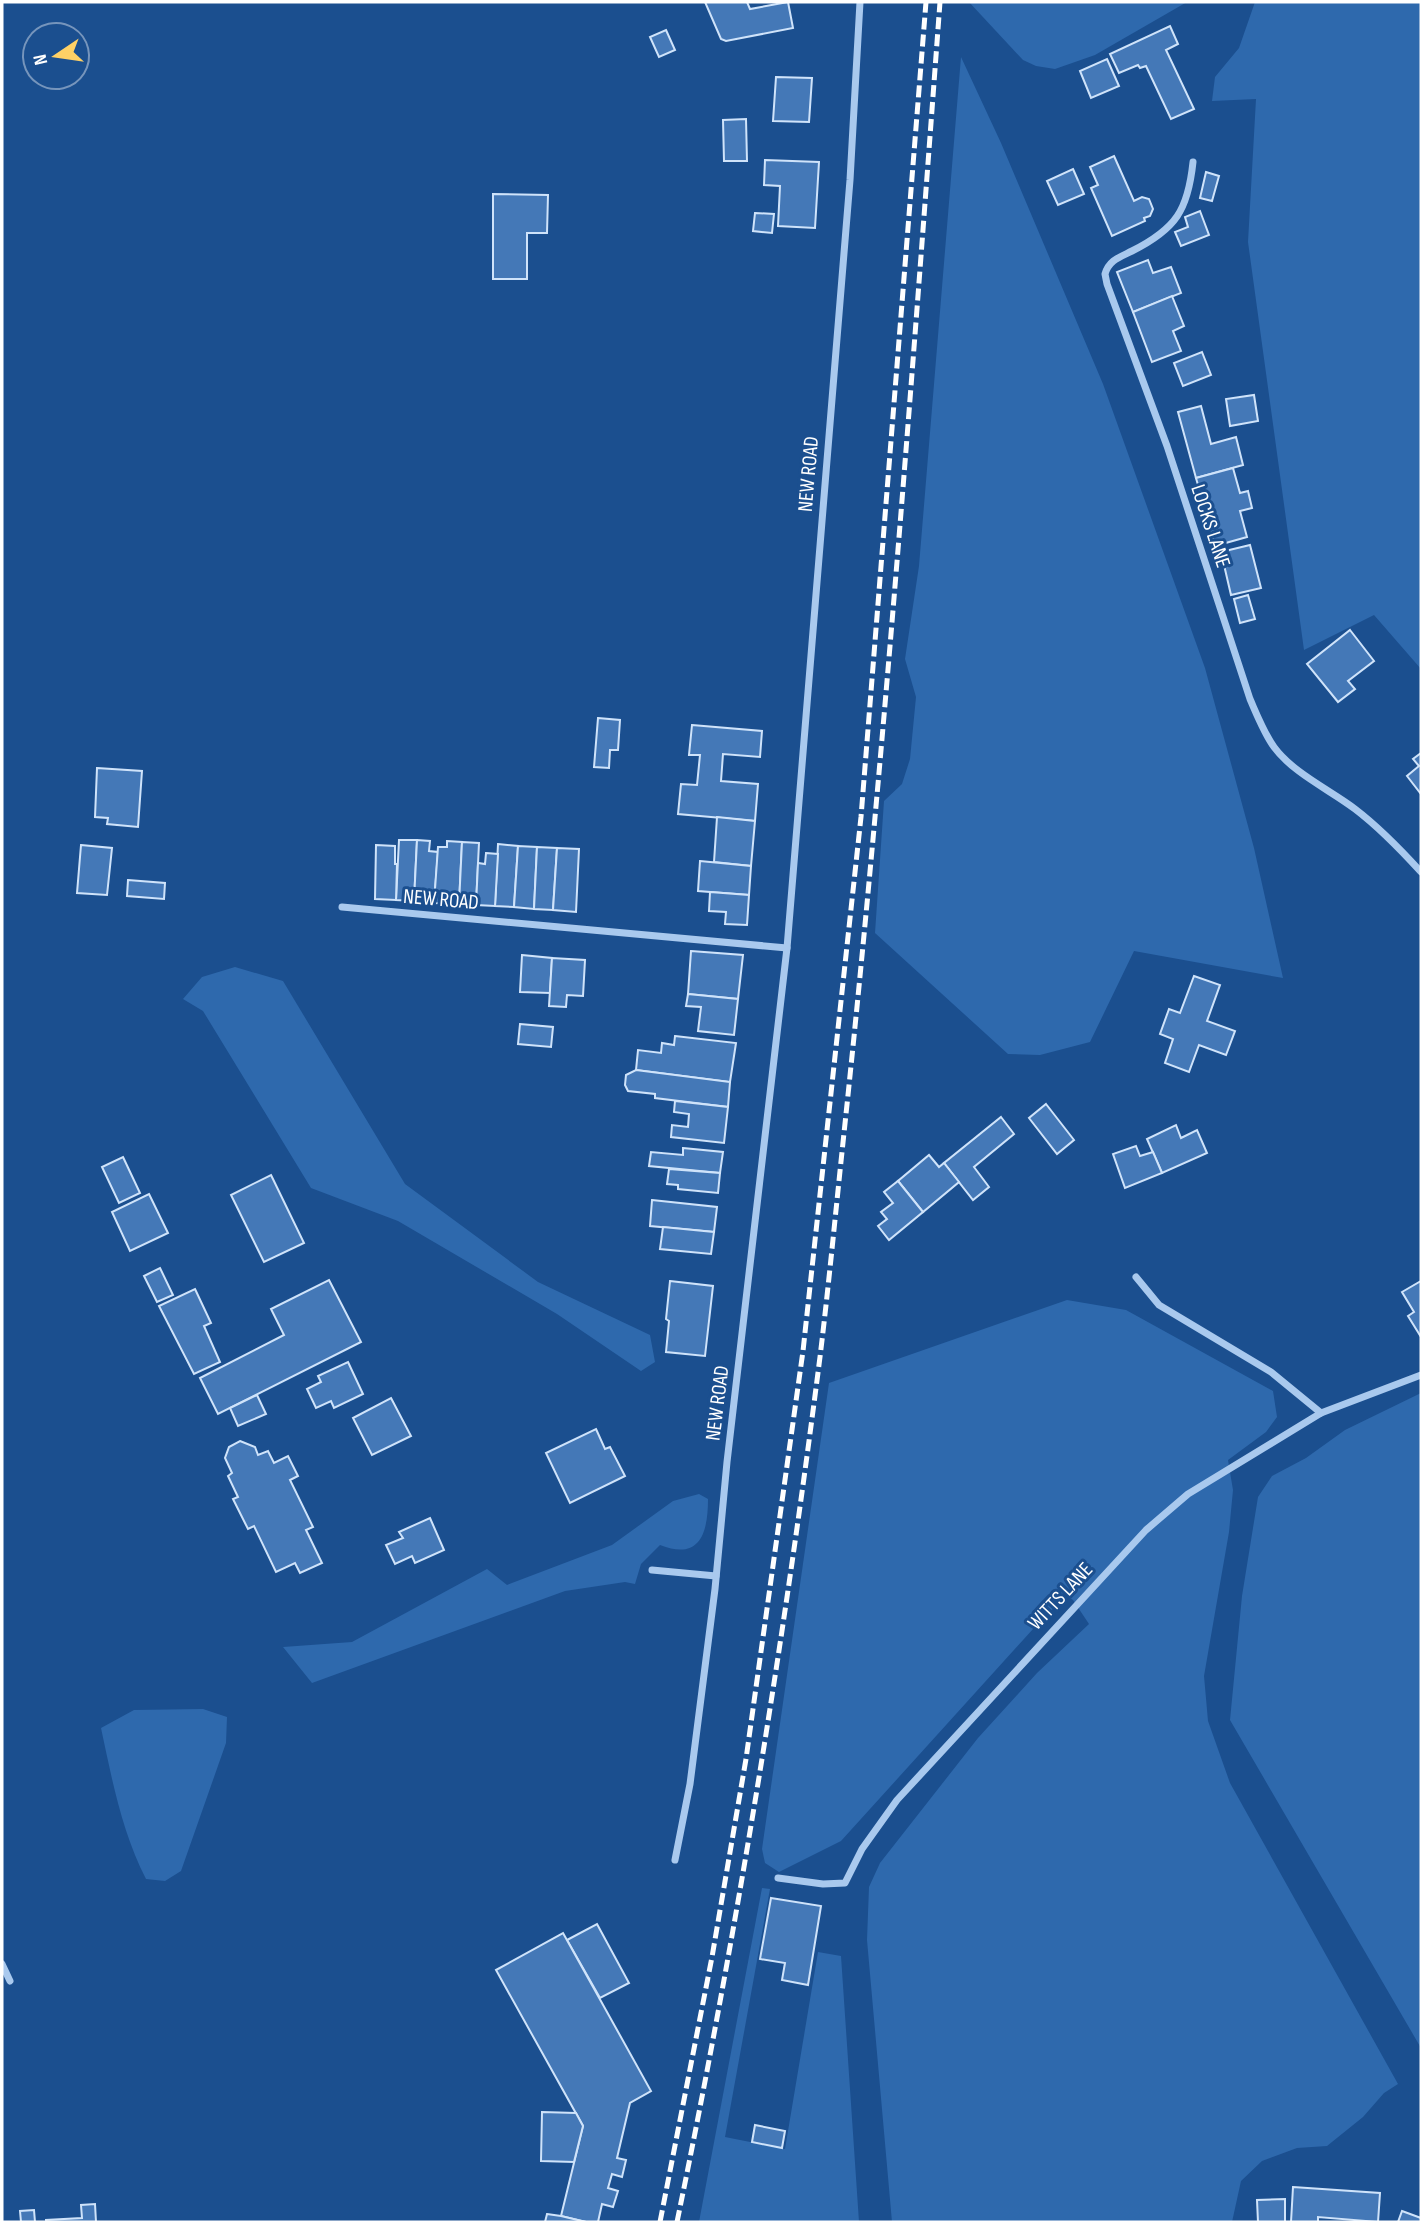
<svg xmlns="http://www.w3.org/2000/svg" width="1423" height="2224" font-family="'Sofia Sans Condensed',sans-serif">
  <rect width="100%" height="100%" fill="#1b4f8f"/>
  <!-- green -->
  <g fill="#2e69ad">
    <path d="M969,2H1187L1095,55L1055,69L1036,66L1023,60Z"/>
    <path d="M1255,2H1421V669L1374,615L1304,650L1248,242L1256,99L1212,101L1215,77L1239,48Z"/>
    <path d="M961,57L1001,143L1103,384L1205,668L1254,848L1283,978L1134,951L1090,1042L1040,1055L1008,1054L875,933L884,801L902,784L910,759L916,697L905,659L919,566Z"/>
    <path d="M235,967L283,981L405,1184L538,1282L650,1335L655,1362L641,1371L557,1314L398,1221L311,1188L203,1011L183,999L202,977Z"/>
    <path d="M1067,1300L1126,1310L1273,1391L1277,1417L1266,1432L1228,1460L1233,1490L1229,1532L1204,1676L1208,1721L1230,1783L1398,2084L1384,2093L1363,2117L1327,2146L1297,2148L1262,2161L1241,2181L1232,2222H892L867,1940L869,1887L880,1863L978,1738L1037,1673L1089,1624L1073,1600L1067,1596L1043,1618L841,1841L779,1872L765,1863L762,1849L829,1383Z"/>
    <path d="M1421,1393V2048L1230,1720L1242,1596L1258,1497L1272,1476L1306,1458L1345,1430Z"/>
    <path d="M699,1494L708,1499C708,1533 700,1561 660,1545L641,1564L635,1584L625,1582L565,1591L312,1683L283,1647L352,1642L487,1569L507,1585L612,1545L673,1501Z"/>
    <path d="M203,1709L227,1717L226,1743L181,1871L165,1881L146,1879C122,1832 112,1780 101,1728L134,1710Z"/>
    <path d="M762,1888L770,1889L725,2137L785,2149L818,1952L841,1956L859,2222H699Z"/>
  </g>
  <!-- building -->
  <g fill="#4478b7" stroke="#cfe3fa" stroke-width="2">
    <path d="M705,2H747L750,9L788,2L793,28L726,41L721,39Z"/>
    <path d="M1170,26L1178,44L1166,50L1194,109L1171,119L1146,66L1140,68L1138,65L1119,73L1110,54Z"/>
    <path d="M666,30L675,50L659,57L650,37Z"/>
    <path d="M1107,59L1119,86L1091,98L1080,71Z"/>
    <path d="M776,77L812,78L809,122L773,121Z"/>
    <path d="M746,119L747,161H724L723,120Z"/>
    <path d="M1114,156L1134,201L1142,197L1149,199L1153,209L1150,216L1144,218L1145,221L1112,236L1091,188L1098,185L1090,167Z"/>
    <path d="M765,160L819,162L815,228L778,226L780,186L764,185Z"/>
    <path d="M1073,169L1084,194L1058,205L1047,181Z"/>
    <path d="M1206,172L1219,176L1212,201L1200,198Z"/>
    <path d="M493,194L548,195L547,233H527V279H493Z"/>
    <path d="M1200,211L1209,235L1181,246L1175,232L1188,227L1185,217Z"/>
    <path d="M755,213L774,214L772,233L753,231Z"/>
    <path d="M1148,260L1153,273L1171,267L1181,293L1133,312L1117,272Z"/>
    <path d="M1172,296L1184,326L1173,331L1181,351L1152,362L1133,312Z"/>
    <path d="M1202,352L1211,375L1183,386L1174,363Z"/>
    <path d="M1254,395L1258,421L1230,426L1226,399Z"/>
    <path d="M1201,406L1211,444L1236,437L1243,465L1196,478L1178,412Z"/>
    <path d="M1233,468L1240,493L1248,491L1252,508L1240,511L1247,537L1215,546L1196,478Z"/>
    <path d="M1250,545L1261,588L1231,595L1221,552Z"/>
    <path d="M1248,595L1255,619L1240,623L1234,599Z"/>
    <path d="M1350,630L1374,661L1348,681L1355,689L1338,702L1307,664Z"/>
    <path d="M598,718L620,720L618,750H610L609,768L594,767Z"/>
    <path d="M692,725L762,731L760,757L723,754L721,781L758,784L755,821L678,814L681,784L697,785L700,755H689Z"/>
    <path d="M1421,753V794L1407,776L1419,766L1413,759Z"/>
    <path d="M97,768L142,771L138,827L107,824L108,818L95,817Z"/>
    <path d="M717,817L755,821L751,866L714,862Z"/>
    <path d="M399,840H417L414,901L396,900Z"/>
    <path d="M417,840L430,841L429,851L438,852L434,903L414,901Z"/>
    <path d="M447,841L462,842L459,904L434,903L438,847H447Z"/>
    <path d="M462,842L479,843L476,905L459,904Z"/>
    <path d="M498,844L518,846L514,907L495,906Z"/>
    <path d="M81,845L112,848L107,895L77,893Z"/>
    <path d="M376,845L395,846V864H397L396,900L375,899Z"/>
    <path d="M518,846L537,847L534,909L514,907Z"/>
    <path d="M537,847L557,848L553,910L534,909Z"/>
    <path d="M557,848L579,849L576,912L553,910Z"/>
    <path d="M486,853L498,854L495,906L476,905L478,863L485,864Z"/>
    <path d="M700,861L751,866L749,895L698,891Z"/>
    <path d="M128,880L165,883L164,899L127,896Z"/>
    <path d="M710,892L749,895L747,925L725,924L726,912L709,911Z"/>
    <path d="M691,951L743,955L738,999L688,994Z"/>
    <path d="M522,955L552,958L550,993L520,992Z"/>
    <path d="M552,958L585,960L583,996L567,995L566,1007L549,1006Z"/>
    <path d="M1194,976L1220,985L1207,1021L1235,1031L1226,1055L1199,1045L1189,1072L1165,1063L1173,1039L1160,1034L1169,1009L1180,1013Z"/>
    <path d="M688,994L738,999L734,1035L698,1031L701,1007L686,1006Z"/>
    <path d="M520,1024L553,1027L551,1047L518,1044Z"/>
    <path d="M675,1036L736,1043L730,1082L636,1070L638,1050L661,1053L662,1043L674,1045Z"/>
    <path d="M636,1070L730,1082L728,1107L655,1098V1094L628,1091L625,1085L626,1075Z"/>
    <path d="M675,1101L728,1107L724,1143L671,1137L672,1125L688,1127L689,1114L674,1112Z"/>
    <path d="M1046,1104L1074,1140L1057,1154L1029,1118Z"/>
    <path d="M1001,1117L1014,1134L974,1167L989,1187L973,1200L944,1163Z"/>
    <path d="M1176,1125L1181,1138L1197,1130L1207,1153L1162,1173L1147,1139Z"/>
    <path d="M1136,1146L1140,1156L1153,1152L1162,1173L1125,1188L1113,1154Z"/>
    <path d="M683,1148L723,1152L720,1173L649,1166L651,1152L683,1155Z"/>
    <path d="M929,1155L939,1167L944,1163L959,1182L923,1212L898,1181Z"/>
    <path d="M123,1157L140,1193L119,1203L102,1167Z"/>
    <path d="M669,1169L720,1173L718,1193L678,1189V1185L667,1184Z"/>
    <path d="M271,1175L304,1243L264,1262L231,1195Z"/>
    <path d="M898,1181L923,1212L889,1240L878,1226L887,1219L881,1212L893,1203L884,1192Z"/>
    <path d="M149,1194L168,1233L130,1251L112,1212Z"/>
    <path d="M652,1200L717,1207L714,1232L650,1226Z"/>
    <path d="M663,1227L714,1232L711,1254L660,1249Z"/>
    <path d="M160,1268L173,1295L157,1302L144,1276Z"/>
    <path d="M329,1280L361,1342L218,1414L200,1378L284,1335L271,1309Z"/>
    <path d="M670,1281L713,1286L705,1356L666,1352L669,1321L666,1319Z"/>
    <path d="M1421,1281V1337L1408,1316L1414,1312L1402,1292Z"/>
    <path d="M195,1289L211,1323L204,1326L220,1362L194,1374L159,1306Z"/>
    <path d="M348,1362L363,1394L334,1408L331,1401L316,1408L307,1389L321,1382L318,1376Z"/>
    <path d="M257,1395L266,1414L238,1426L230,1408Z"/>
    <path d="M391,1398L411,1436L372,1455L353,1418Z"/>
    <path d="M596,1429L605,1449L610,1447L625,1476L570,1503L546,1453Z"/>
    <path d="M240,1441L255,1447L258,1455L268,1451L274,1463L288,1456L298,1476L290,1480L313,1527L306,1530L322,1563L300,1573L295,1563L276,1572L254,1526L248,1529L233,1499L238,1497L228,1476L232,1473L225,1458L229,1447Z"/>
    <path d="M430,1518L444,1550L415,1563L412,1556L395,1564L386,1545L403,1538L399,1532Z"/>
    <path d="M771,1898L821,1906L808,1985L782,1980L785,1963L760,1959Z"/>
    <path d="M597,1924L629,1983L600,1998L567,1940Z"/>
    <path d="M563,1933L651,2091L630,2103L617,2158L626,2160L622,2177L612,2174L608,2188L618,2191L613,2207L602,2204L598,2222H586L561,2216L583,2126L496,1970Z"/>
    <path d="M542,2112L576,2113L583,2126L574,2162L541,2161Z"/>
    <path d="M755,2125L785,2131L782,2148L752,2142Z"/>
    <path d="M1293,2187L1380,2193L1378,2222L1318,2217V2222H1291Z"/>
    <path d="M1285,2199V2222H1258L1257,2200Z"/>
    <path d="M95,2204L96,2222H46V2220L82,2218L81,2205Z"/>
    <path d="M34,2210L35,2222H21L20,2211Z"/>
    <path d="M1402,2211L1421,2218V2222H1398Z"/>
    <path d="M547,2214L561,2216L586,2222H545Z"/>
  </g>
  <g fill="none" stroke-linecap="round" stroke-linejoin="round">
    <!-- street -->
    <g stroke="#a9c9ee" stroke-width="7">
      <path d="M1193,162C1188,210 1176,229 1132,251C1120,257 1109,260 1105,274L1107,284L1167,446L1250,699C1257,715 1264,733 1274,747C1293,773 1330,790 1355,809C1380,828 1401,850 1421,872"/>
      <path d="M342,907L787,948"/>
      <path d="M1136,1277L1159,1305L1271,1372L1321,1413"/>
      <path d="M652,1570L716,1576"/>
      <path d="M675,1860L690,1784L715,1589L727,1462L787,948L850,180L860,2"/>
      <path d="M778,1878L823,1884L845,1883L862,1849L897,1800L1146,1530L1188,1494L1321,1413L1421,1375"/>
      <path d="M2,1964L10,1981"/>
    </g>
    <!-- rail -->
    <g stroke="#fff" stroke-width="5" stroke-dasharray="12 5" stroke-linecap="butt">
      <path d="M660,2222L712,1957L746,1759L803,1351L861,817L926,2"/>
      <path d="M677,2222C736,1936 783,1647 820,1357C829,1283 836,1208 844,1133C884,757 912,379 940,2"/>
    </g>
  </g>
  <g text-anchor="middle" stroke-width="6" stroke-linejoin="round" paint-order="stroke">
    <!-- street labels -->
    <g font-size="21" fill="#fff" stroke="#1b4f8f">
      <text transform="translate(808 474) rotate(-85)" y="7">NEW ROAD</text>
      <text transform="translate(1211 526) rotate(72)" y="7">LOCKS LANE</text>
      <text transform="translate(441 899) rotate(5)" y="7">NEW ROAD</text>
      <text transform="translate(717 1403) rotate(-83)" y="7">NEW ROAD</text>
      <text transform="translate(1060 1596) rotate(-47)" y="7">WITTS LANE</text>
    </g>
  </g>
  <!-- border -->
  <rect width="1423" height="2224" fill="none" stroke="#ffffff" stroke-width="7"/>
  <!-- north arrow -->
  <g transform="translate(56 56) rotate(257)"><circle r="33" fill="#1b4f8f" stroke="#7695bc" stroke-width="2"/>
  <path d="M0-5L12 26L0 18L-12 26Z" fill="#ffd166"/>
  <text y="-10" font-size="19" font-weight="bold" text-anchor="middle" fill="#ffffff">N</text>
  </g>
</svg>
